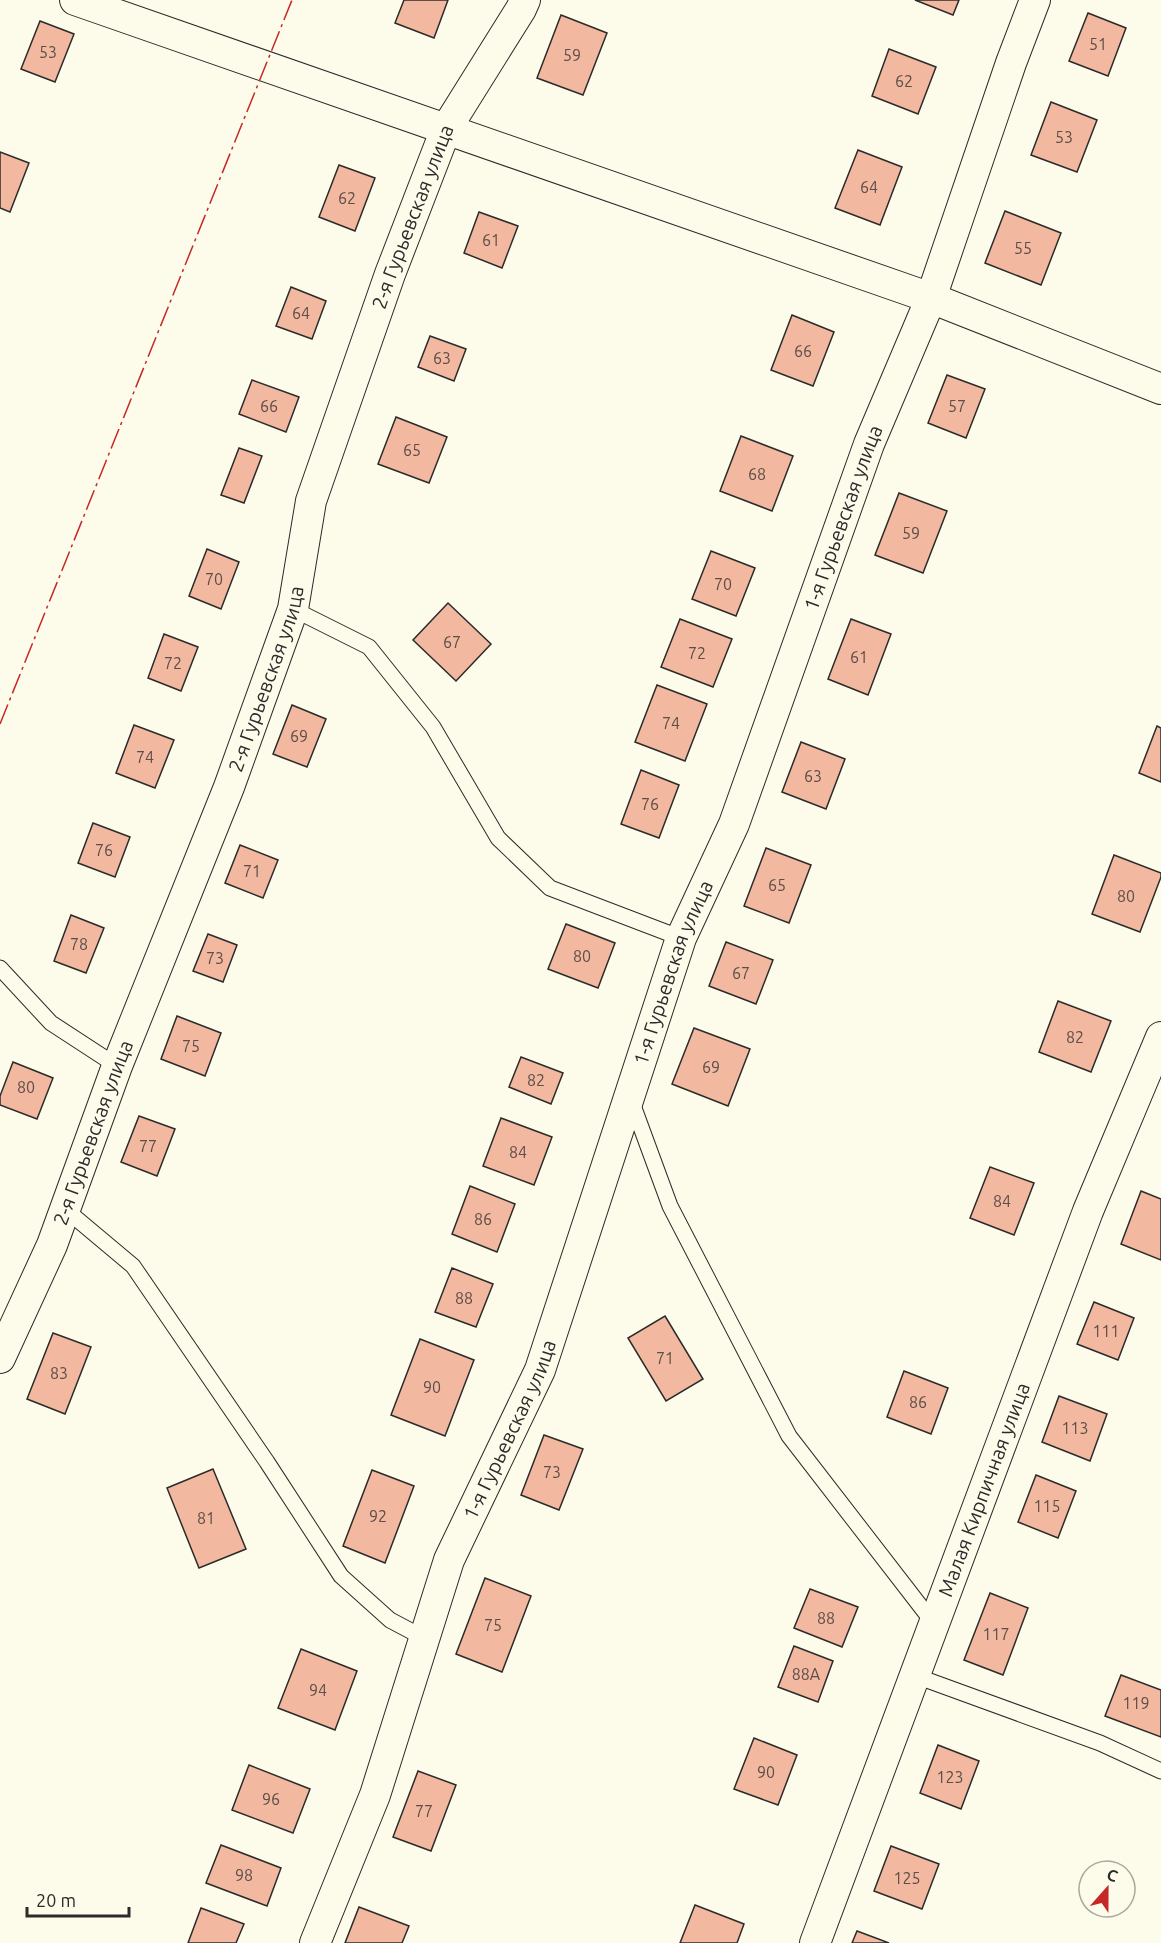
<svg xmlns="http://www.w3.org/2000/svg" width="1161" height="1943" font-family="Ubuntu,sans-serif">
  <rect width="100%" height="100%" fill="#fdfbea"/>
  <!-- building -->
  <g fill="#f2b8a0" stroke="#2b2b2b" stroke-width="1.5">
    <path d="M404,0H448L434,38L395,23Z"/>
    <path d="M915,0H959L953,15Z"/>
    <path d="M1088,13L1126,28L1108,76L1069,61Z"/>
    <path d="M561,15L607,33L583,95L537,78Z"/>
    <path d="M40,21L74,34L55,82L21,69Z"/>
    <path d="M889,49L936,67L918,114L872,96Z"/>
    <path d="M1051,102L1097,120L1077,172L1031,155Z"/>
    <path d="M858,150L902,167L880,225L835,208Z"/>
    <path d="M0,152L29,163L10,212L0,208Z"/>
    <path d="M339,165L375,178L355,231L319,217Z"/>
    <path d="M1005,211L1061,233L1041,285L985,263Z"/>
    <path d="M479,212L518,226L502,268L464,253Z"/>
    <path d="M291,287L326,301L312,339L276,326Z"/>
    <path d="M792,315L834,332L813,386L771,370Z"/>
    <path d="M430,336L466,349L454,381L418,367Z"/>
    <path d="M947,375L985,389L966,438L928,423Z"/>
    <path d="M252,380L299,397L286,432L239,414Z"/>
    <path d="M396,417L447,437L429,483L378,464Z"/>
    <path d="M741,436L793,456L772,511L720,491Z"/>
    <path d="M239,448L262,456L244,503L221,495Z"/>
    <path d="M899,493L947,511L923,573L875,555Z"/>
    <path d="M207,549L239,562L221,609L189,596Z"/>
    <path d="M711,551L755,568L736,616L692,599Z"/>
    <path d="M448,603L491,644L456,681L413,640Z"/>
    <path d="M680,619L732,639L713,687L661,667Z"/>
    <path d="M851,619L891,634L868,695L828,679Z"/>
    <path d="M164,634L198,647L181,691L148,678Z"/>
    <path d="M657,685L707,704L685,761L635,742Z"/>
    <path d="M292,705L326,719L307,767L273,754Z"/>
    <path d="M134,725L174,740L155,788L116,773Z"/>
    <path d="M1157,726L1161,728V782L1139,773Z"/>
    <path d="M801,742L845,759L826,809L782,792Z"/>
    <path d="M641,770L679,785L659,838L621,824Z"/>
    <path d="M93,823L130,837L115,877L78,863Z"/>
    <path d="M240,845L278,860L263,898L225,883Z"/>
    <path d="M766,848L811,865L789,923L744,906Z"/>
    <path d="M1114,855L1161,873V877L1140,932L1092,914Z"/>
    <path d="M71,915L104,928L86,973L54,961Z"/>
    <path d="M566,924L615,943L598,988L548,969Z"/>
    <path d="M208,934L237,945L223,982L193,971Z"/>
    <path d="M726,942L773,960L756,1004L709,986Z"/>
    <path d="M1058,1001L1111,1021L1091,1072L1039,1052Z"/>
    <path d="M177,1016L221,1033L205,1076L161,1059Z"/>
    <path d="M694,1028L750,1049L728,1106L672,1084Z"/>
    <path d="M521,1057L563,1073L551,1104L509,1087Z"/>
    <path d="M13,1062L53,1078L37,1119L0,1105V1096Z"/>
    <path d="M139,1116L175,1129L157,1176L121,1162Z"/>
    <path d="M501,1118L552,1137L534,1185L483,1166Z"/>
    <path d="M990,1167L1034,1183L1014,1235L970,1218Z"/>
    <path d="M470,1186L515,1204L497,1252L452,1234Z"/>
    <path d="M1141,1191L1161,1199V1260L1121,1244Z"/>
    <path d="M452,1268L493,1284L476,1327L435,1312Z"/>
    <path d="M1094,1302L1134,1318L1118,1360L1077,1344Z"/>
    <path d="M665,1316L703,1379L666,1401L628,1338Z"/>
    <path d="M53,1333L91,1347L65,1414L27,1399Z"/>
    <path d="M420,1339L474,1360L445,1436L391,1415Z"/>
    <path d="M904,1371L948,1388L931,1434L887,1417Z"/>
    <path d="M1059,1396L1107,1414L1090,1461L1042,1442Z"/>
    <path d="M544,1435L583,1449L559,1510L521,1495Z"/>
    <path d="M213,1469L246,1549L199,1568L167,1488Z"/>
    <path d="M372,1470L414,1486L385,1563L343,1546Z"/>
    <path d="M1036,1475L1076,1491L1058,1538L1018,1522Z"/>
    <path d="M485,1578L531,1596L502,1672L456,1654Z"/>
    <path d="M810,1589L858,1607L842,1647L794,1628Z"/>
    <path d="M990,1593L1028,1608L1003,1675L964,1660Z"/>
    <path d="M794,1646L833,1661L818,1702L778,1687Z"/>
    <path d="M301,1649L357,1671L335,1730L278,1708Z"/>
    <path d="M1121,1675L1161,1690V1737L1105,1716Z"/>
    <path d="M754,1738L797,1755L778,1805L734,1789Z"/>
    <path d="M938,1745L979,1761L961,1809L920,1793Z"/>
    <path d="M249,1765L310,1789L293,1833L232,1810Z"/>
    <path d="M418,1771L456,1785L431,1851L393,1837Z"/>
    <path d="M221,1845L281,1868L267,1906L206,1883Z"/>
    <path d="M891,1846L939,1864L922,1909L874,1891Z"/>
    <path d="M695,1905L744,1924L737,1943H680Z"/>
    <path d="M359,1907L409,1926L402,1943H345Z"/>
    <path d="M201,1908L244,1924L236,1943H188Z"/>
    <path d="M857,1931L889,1943H852Z"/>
  </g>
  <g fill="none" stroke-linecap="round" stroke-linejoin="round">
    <!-- service casing -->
    <g stroke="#2b2b2b" stroke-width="17">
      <g id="service">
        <path d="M293,609L369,647L433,727L498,838L550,888L681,938"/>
        <path d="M0,968L51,1023L117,1066"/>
        <path d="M631,1100L670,1206L789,1436L935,1625"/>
        <path d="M65,1209L133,1266L267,1462L341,1576L390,1620L424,1638"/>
        <path d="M916,1676L1100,1743L1161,1771"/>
      </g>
    </g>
    <!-- minor casing -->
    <g stroke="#2b2b2b" stroke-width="32">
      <g id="minor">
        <path d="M75,0L931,298L1161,389"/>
        <path id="s1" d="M0,1358L52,1245L117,1066L229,787L293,609L311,501L390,274L446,129L521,9L525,0"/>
        <path id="s2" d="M315,1943L375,1795L449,1560L540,1370L681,938L734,824L869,444L931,298L1011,63L1035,0"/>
        <path id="s3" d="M815,1943L1088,1211L1161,1037"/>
      </g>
    </g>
    <!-- service -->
    <use href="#service" stroke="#fdfbea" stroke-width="15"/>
    <!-- minor -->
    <use href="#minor" stroke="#fdfbea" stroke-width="30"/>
    <!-- power -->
    <path stroke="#c62828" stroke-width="1.5" stroke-dasharray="21 4.5 3 4.5" stroke-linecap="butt" d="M0,724L292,0"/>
  </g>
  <g text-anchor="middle" stroke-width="4.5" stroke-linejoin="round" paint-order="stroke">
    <!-- number labels -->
    <g font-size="16" fill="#5d4e48">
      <text x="1098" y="50">51</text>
      <text x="48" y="58">53</text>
      <text x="572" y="61">59</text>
      <text x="904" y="87">62</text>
      <text x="1064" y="143">53</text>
      <text x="869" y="193">64</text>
      <text x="347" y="204">62</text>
      <text x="491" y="246">61</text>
      <text x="1023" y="254">55</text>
      <text x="301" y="319">64</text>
      <text x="803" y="357">66</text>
      <text x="442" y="364">63</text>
      <text x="269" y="412">66</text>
      <text x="957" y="412">57</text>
      <text x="412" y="456">65</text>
      <text x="757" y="480">68</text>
      <text x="911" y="539">59</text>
      <text x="214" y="585">70</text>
      <text x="723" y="590">70</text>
      <text x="452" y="648">67</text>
      <text x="697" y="659">72</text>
      <text x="859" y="663">61</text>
      <text x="173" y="669">72</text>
      <text x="671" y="729">74</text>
      <text x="299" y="742">69</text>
      <text x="145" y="763">74</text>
      <text x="813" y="782">63</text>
      <text x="650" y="810">76</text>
      <text x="104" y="856">76</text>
      <text x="252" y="877">71</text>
      <text x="777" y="891">65</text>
      <text x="1126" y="902">80</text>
      <text x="79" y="950">78</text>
      <text x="582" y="962">80</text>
      <text x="215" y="964">73</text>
      <text x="741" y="979">67</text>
      <text x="1075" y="1043">82</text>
      <text x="191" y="1052">75</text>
      <text x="711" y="1073">69</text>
      <text x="536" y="1086">82</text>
      <text x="26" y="1093">80</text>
      <text x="148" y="1152">77</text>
      <text x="518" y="1158">84</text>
      <text x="1002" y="1207">84</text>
      <text x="483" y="1225">86</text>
      <text x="464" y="1304">88</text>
      <text x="1106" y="1337">111</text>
      <text x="665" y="1364">71</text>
      <text x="59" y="1379">83</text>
      <text x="432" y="1393">90</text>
      <text x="918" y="1408">86</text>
      <text x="1075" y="1434">113</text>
      <text x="552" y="1478">73</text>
      <text x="1047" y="1512">115</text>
      <text x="378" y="1522">92</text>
      <text x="206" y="1524">81</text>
      <text x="826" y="1624">88</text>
      <text x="493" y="1631">75</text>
      <text x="996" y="1640">117</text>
      <text x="806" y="1680">88А</text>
      <text x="318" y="1696">94</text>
      <text x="1136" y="1709">119</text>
      <text x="766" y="1778">90</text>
      <text x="950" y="1783">123</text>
      <text x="271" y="1805">96</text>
      <text x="424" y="1817">77</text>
      <text x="244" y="1881">98</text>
      <text x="907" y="1884">125</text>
    </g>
    <!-- street labels -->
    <g font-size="20" fill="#2b2b2b" stroke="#fdfbea">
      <text dy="7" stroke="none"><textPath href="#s1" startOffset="1216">2-я Гурьевская улица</textPath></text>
      <text dy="7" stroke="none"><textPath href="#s2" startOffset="1522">1-я Гурьевская улица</textPath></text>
      <text dy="7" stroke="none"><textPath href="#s1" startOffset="730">2-я Гурьевская улица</textPath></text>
      <text dy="7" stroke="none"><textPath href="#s2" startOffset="1036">1-я Гурьевская улица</textPath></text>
      <text dy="7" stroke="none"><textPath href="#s1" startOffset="244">2-я Гурьевская улица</textPath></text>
      <text dy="7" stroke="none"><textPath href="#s2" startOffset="550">1-я Гурьевская улица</textPath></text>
      <text dy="7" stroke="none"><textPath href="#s3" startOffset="484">Малая Кирпичная улица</textPath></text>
    </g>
  </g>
  <!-- north arrow -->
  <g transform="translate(1107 1889) rotate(21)"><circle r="28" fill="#fdfbea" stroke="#a9a89e" stroke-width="1.5"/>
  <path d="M0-4.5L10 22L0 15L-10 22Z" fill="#c62828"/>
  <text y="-9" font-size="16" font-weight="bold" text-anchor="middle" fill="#2b2b2b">С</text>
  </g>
  <!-- scale -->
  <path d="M27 1907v9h102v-9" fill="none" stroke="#2b2b2b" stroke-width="3"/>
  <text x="36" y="1907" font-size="18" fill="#2b2b2b" stroke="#fdfbea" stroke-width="4.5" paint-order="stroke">20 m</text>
</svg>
